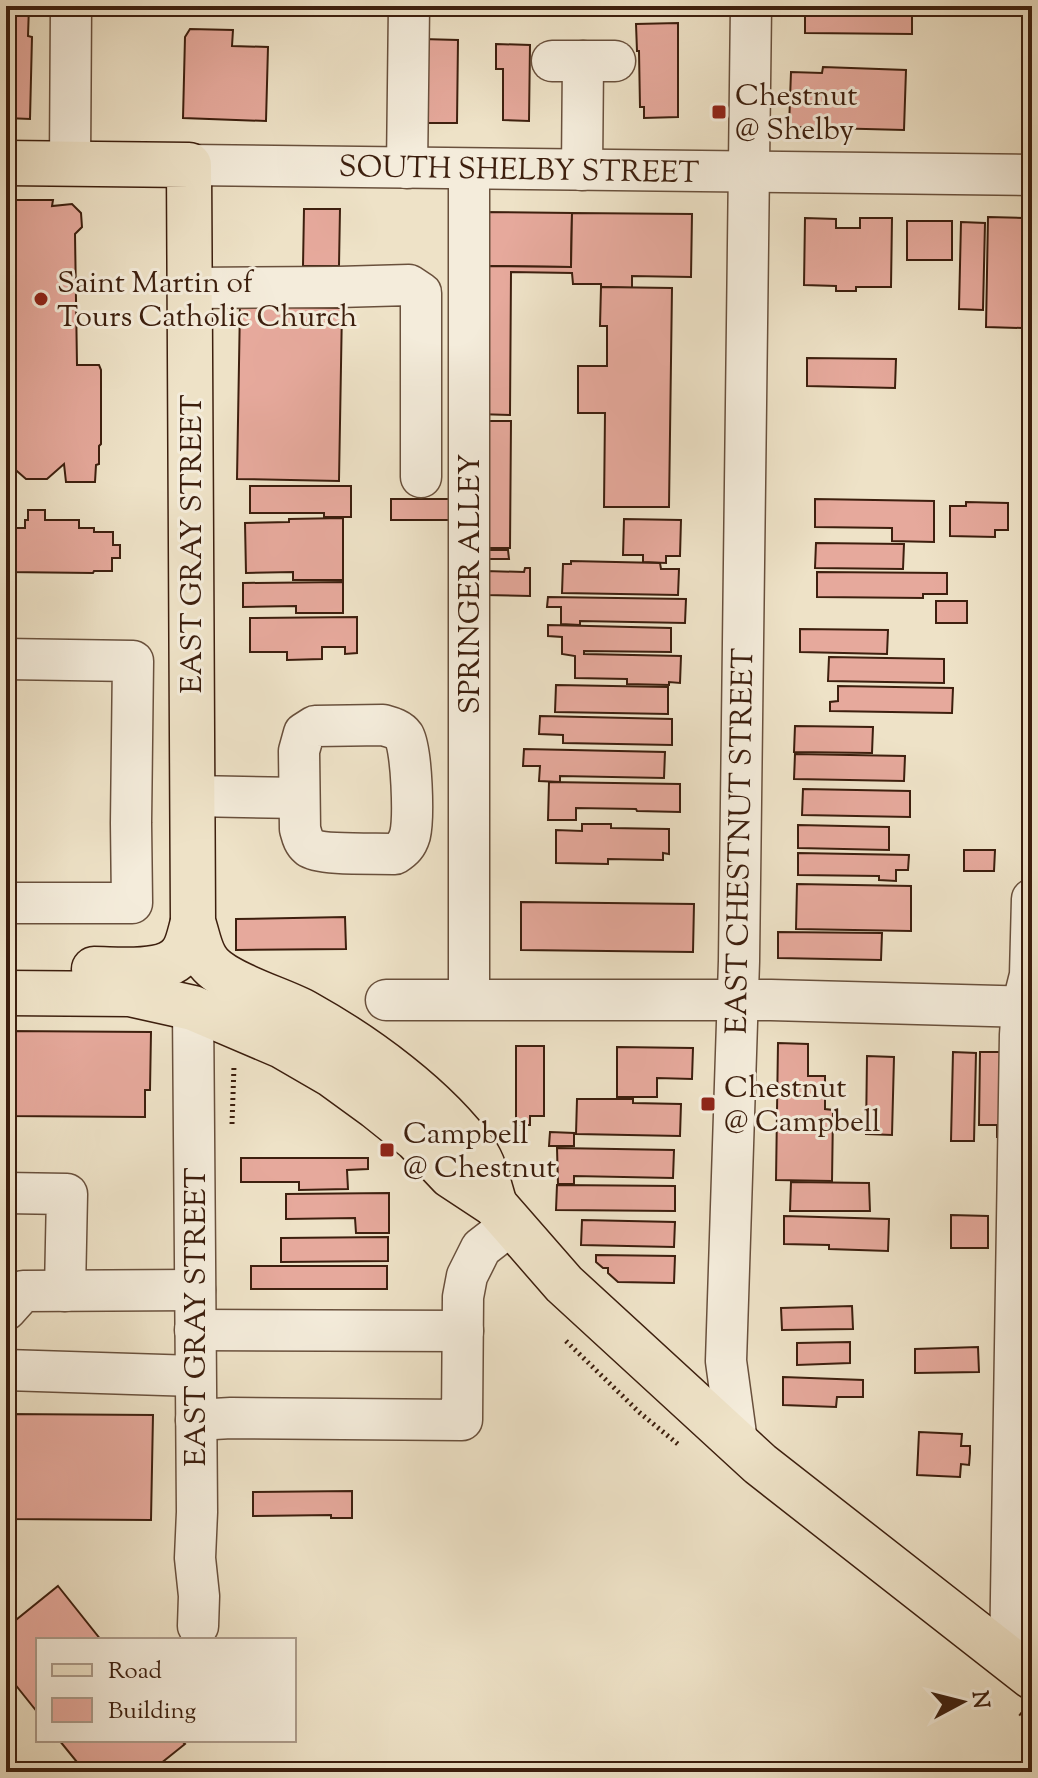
<svg xmlns="http://www.w3.org/2000/svg" width="1038" height="1778" font-family="'Sorts Mill Goudy',serif">
  <rect width="100%" height="100%" fill="#eee2c7"/>
  <filter id="stains"><feTurbulence type="fractalNoise" baseFrequency=".0025" numOctaves="4"/><feColorMatrix values="0 0 0 0 .2 0 0 0 0 .09 0 0 0 0 .02 0 0 0 .5 -.17"/></filter>
  <radialGradient id="worn" r=".72"><stop offset=".6" stop-color="#630" stop-opacity="0"/><stop offset="1" stop-color="#630" stop-opacity=".3"/></radialGradient>
  <!-- building -->
  <g fill="#e6a99c" stroke="#3d1f0e" stroke-width="2">
    <path d="M6,6H29L28,36L32,37L30,119L6,118Z"/>
    <path d="M805,6H912V34L805,33Z"/>
    <path d="M678,23V117L644,118V107H640L639,51H637L636,24Z"/>
    <path d="M190,29L233,30L232,46L268,47L266,121L183,118L185,37Z"/>
    <path d="M422,39L458,40L457,123H421Z"/>
    <path d="M496,44L530,45L529,121L503,120V69H496Z"/>
    <path d="M823,67L906,70L904,130L789,127L791,72L822,73Z"/>
    <path d="M15,200H53L52,206L72,204L81,213L82,227L75,234L77,365H99L101,370V444L99,446V464L96,465L95,482H66L64,464L47,479H26L10,465H6V202L15,205Z"/>
    <path d="M304,209H340L339,266H303Z"/>
    <path d="M479,212L572,213L571,267L479,266Z"/>
    <path d="M572,213L692,214L691,277L632,276V288L601,287V284H573L572,273L511,272L510,415L477,414L479,266L571,267Z"/>
    <path d="M988,217L1023,218L1022,328L986,327Z"/>
    <path d="M805,218L836,219V228H860V218H892L891,287H856V291H836V286L804,285Z"/>
    <rect x="907" y="221" width="45" height="39"/>
    <path d="M961,222L985,223L983,310L959,309Z"/>
    <path d="M601,287L672,288L669,507H604L605,413H578V366H607V326H600Z"/>
    <path d="M240,306L342,308L339,481L237,479Z"/>
    <path d="M807,358L896,359L895,388L807,386Z"/>
    <path d="M477,421H511L510,548H477Z"/>
    <path d="M250,486H351V517H324V513H250Z"/>
    <rect x="391" y="499" width="67" height="21"/>
    <path d="M815,499L934,501V542L892,541V528L815,527Z"/>
    <path d="M966,502L1008,503V530H995V537L950,536V506H966Z"/>
    <path d="M28,510H45V520H79V528H94V532H113V545H120V558H112V571H94L93,573L6,572V528H25V520H28Z"/>
    <path d="M343,518V580H293V572L246,573L245,523L289,522V519Z"/>
    <path d="M624,519L681,520L680,556H666V563L643,562V555H623Z"/>
    <path d="M816,543L904,544L903,569L815,568Z"/>
    <path d="M487,550H508L509,559H486Z"/>
    <path d="M571,561L660,563L661,569H679L678,595L562,593L563,564H571Z"/>
    <path d="M525,568H530V596L485,595L486,571L524,572Z"/>
    <path d="M817,572L947,573V594H923V598L817,597Z"/>
    <path d="M343,582V613H296V606L243,607V583Z"/>
    <path d="M548,597L686,599L685,623L580,621V625L561,624V607H547Z"/>
    <rect x="936" y="601" width="31" height="22"/>
    <path d="M357,617V653L345,654V647H322V659L287,660V652H250V618Z"/>
    <path d="M548,625L671,628V652L584,651V654L681,656L680,683L669,682V685L627,684V679L575,678V656L562,654V637L548,636Z"/>
    <path d="M800,629L888,630L887,654L800,652Z"/>
    <path d="M829,657L944,659V683L828,681Z"/>
    <path d="M556,685L668,687V714L555,712Z"/>
    <path d="M838,686L953,688L952,713L830,711V702L838,701Z"/>
    <path d="M540,716L672,719V745L563,743V735L539,734Z"/>
    <path d="M795,726L873,727L872,753L794,752Z"/>
    <path d="M524,749L665,752L664,778L560,776V782L539,781L540,766H523Z"/>
    <path d="M795,754L905,756L904,781L794,779Z"/>
    <path d="M549,782L680,784V812L637,811L636,809L576,808V820H548Z"/>
    <path d="M803,789L910,791V817L802,815Z"/>
    <path d="M582,824H611V828L669,829V854L663,853V860L608,859V864L556,863V830L582,831Z"/>
    <path d="M798,825L889,827V850L798,848Z"/>
    <path d="M964,850H995L994,871H964Z"/>
    <path d="M798,853L909,855L908,870H896V881L879,880V876L798,875Z"/>
    <path d="M797,884L911,886V931L796,929Z"/>
    <path d="M521,902L694,904L693,952L521,950Z"/>
    <path d="M345,917L346,949L236,950V919Z"/>
    <path d="M778,932L882,933L881,960L778,958Z"/>
    <path d="M6,1031L151,1032L150,1090H145V1117L6,1116Z"/>
    <path d="M778,1043L808,1044V1076H825V1109L833,1110V1112L832,1181L776,1180Z"/>
    <path d="M516,1046H544V1116H530V1125H516Z"/>
    <path d="M617,1047L693,1048L692,1079L657,1078V1097H617Z"/>
    <path d="M953,1052L976,1053L974,1141H951Z"/>
    <path d="M980,1052H1011L1010,1137H997V1125H979Z"/>
    <path d="M867,1056L894,1057L892,1135L866,1134Z"/>
    <path d="M577,1099H633V1103L681,1104L680,1136L576,1134Z"/>
    <path d="M550,1132L574,1133V1146H549Z"/>
    <path d="M557,1148L674,1150L673,1178L574,1176V1184H558Z"/>
    <path d="M241,1158H368V1169L347,1170L348,1189L299,1190V1182H241Z"/>
    <path d="M791,1182L869,1183L870,1211H790Z"/>
    <path d="M557,1185L675,1186V1211L556,1210Z"/>
    <path d="M389,1193V1233H356L355,1218L286,1219V1194Z"/>
    <path d="M951,1215L988,1216V1248H951Z"/>
    <path d="M784,1216L889,1219L888,1251L829,1249V1245L784,1244Z"/>
    <path d="M582,1220L675,1222L674,1247L581,1245Z"/>
    <path d="M388,1237V1261L281,1262V1238Z"/>
    <path d="M596,1255L675,1256L674,1283L618,1282L608,1273V1268H603L596,1262Z"/>
    <rect x="251" y="1266" width="136" height="23"/>
    <path d="M852,1306L853,1329L782,1330L781,1308Z"/>
    <path d="M850,1342V1363L797,1365V1343Z"/>
    <path d="M978,1347L979,1372L915,1373V1349Z"/>
    <path d="M783,1377L863,1380V1397H837L836,1407L783,1405Z"/>
    <path d="M6,1414L153,1415L151,1520L6,1519Z"/>
    <path d="M919,1432L962,1434L961,1446H970V1453L969,1465L961,1464L960,1477L917,1475Z"/>
    <path d="M352,1491V1518H331V1515L253,1516V1492Z"/>
    <path d="M58,1586L101,1640H38V1713L6,1673V1628Z"/>
    <path d="M59,1740H181L185,1744L150,1772H85Z"/>
  </g>
  <g fill="none" stroke-linecap="round" stroke-linejoin="round">
    <!-- minor casing -->
    <g stroke="#69503c" stroke-width="43">
      <g id="minor">
        <path d="M552,61H615"/>
        <path d="M70,163L71,6"/>
        <path d="M189,165L1032,175"/>
        <path d="M407,168L409,6"/>
        <path d="M469,169V999"/>
        <path d="M582,170L583,61"/>
        <path d="M190,288L338,287L409,285L421,293V477"/>
        <path d="M6,659L133,661L131,823L132,903H6"/>
        <path d="M383,725C390,727 399,729 404,736C412,751 414,818 410,835C407,845 403,849 395,854C377,853 321,856 309,847C303,842 302,836 300,829L299,751L304,733L315,726Z"/>
        <path d="M192,796L299,798"/>
        <path d="M386,1000H771L1032,1007"/>
        <path d="M193,1008L197,1512L195,1558L199,1596L198,1626"/>
        <path d="M6,1193L67,1194L65,1291"/>
        <path d="M6,1310L23,1291L195,1290"/>
        <path d="M195,1330L463,1331"/>
        <path d="M6,1370L195,1376"/>
        <path d="M196,1420L231,1418L462,1420L463,1297L467,1276L481,1248L512,1224"/>
        <path d="M737,1442L726,1361L739,961L751,6"/>
        <path d="M1010,1659L1020,1035L1022,1007L1030,975L1032,899"/>
      </g>
    </g>
    <!-- major casing -->
    <g stroke="#3d1f0e" stroke-width="47">
      <g id="major">
        <path d="M6,163L189,165L193,922C197,933 199,947 205,957C218,983 280,998 306,1013C365,1046 436,1097 476,1153C485,1165 490,1190 495,1205"/>
        <path d="M94,969C118,969 166,976 182,953C188,945 190,932 193,922"/>
        <path d="M6,993L130,994L193,1008L282,1046L332,1075L376,1107L416,1139L451,1176L495,1205L564,1284L760,1464L1032,1677"/>
      </g>
    </g>
    <!-- path -->
    <g stroke="#3d1f0e" stroke-width="5" stroke-dasharray="2 4" stroke-linecap="butt">
      <path d="M232,1124L234,1066"/>
      <path d="M566,1341L640,1413L679,1445"/>
      <path d="M1020,1713L1032,1723"/>
    </g>
    <!-- minor -->
    <use href="#minor" stroke="#f4ecdb" stroke-width="40"/>
    <!-- major -->
    <use href="#major" stroke="#eee2c7" stroke-width="44"/>
  </g>
  <!-- markers -->
  <g fill="#8f2418" stroke="#f4ecdb" stroke-width="3">
    <rect x="711" y="104" width="16" height="16" rx="4"/>
    <circle cx="41" cy="299" r="8"/>
    <rect x="700" y="1096" width="16" height="16" rx="4"/>
    <rect x="379" y="1142" width="16" height="16" rx="4"/>
  </g>
  <g text-anchor="middle" stroke-width="6" stroke-linejoin="round" paint-order="stroke">
    <!-- poi labels -->
    <g font-size="30" fill="#3d1f0e" stroke="#f4ecdb" text-anchor="start">
      <text x="735" y="105">Chestnut<tspan x="735" dy="34">@ Shelby</tspan></text>
      <text x="57" y="292">Saint Martin of<tspan x="57" dy="34">Tours Catholic Church</tspan></text>
      <text x="724" y="1097">Chestnut<tspan x="724" dy="34">@ Campbell</tspan></text>
      <text x="403" y="1143">Campbell<tspan x="403" dy="34">@ Chestnut</tspan></text>
    </g>
    <!-- street labels -->
    <g font-size="30" fill="#3d1f0e" stroke="#f4ecdb">
      <text transform="translate(519 169) rotate(1)" y="10">SOUTH SHELBY STREET</text>
      <text transform="translate(191 544) rotate(-90)" y="10">EAST GRAY STREET</text>
      <text transform="translate(469 584) rotate(-90)" y="10">SPRINGER ALLEY</text>
      <text transform="translate(739 841) rotate(-89)" y="10">EAST CHESTNUT STREET</text>
      <text transform="translate(195 1317) rotate(-90)" y="10">EAST GRAY STREET</text>
    </g>
  </g>
  <!-- margin -->
  <rect width="1038" height="1778" fill="none" stroke="#eee2c7" stroke-width="32"/>
  <rect x="8" y="8" width="1022" height="1762" fill="none" stroke="#3d1f0e" stroke-width="4"/>
  <rect x="16" y="16" width="1006" height="1746" fill="none" stroke="#3d1f0e" stroke-width="2"/>
  <!-- legend -->
  <rect x="36" y="1638" width="260" height="104" fill="#f4ecdb" stroke="#ab9a89" stroke-width="2"/>
  <rect x="52" y="1664" width="40" height="12" fill="#eee2c7" stroke="#ab9a89" stroke-width="2"/>
  <text x="108" y="1678" font-size="24" fill="#3d1f0e">Road</text>
  <rect x="52" y="1698" width="40" height="24" fill="#e6a99c" stroke="#ab9a89" stroke-width="2"/>
  <text x="108" y="1718" font-size="24" fill="#3d1f0e">Building</text>
  <!-- north arrow -->
  <g transform="translate(962 1702) rotate(83)" stroke="#f4ecdb" stroke-width="6" paint-order="stroke">
  <path d="M0-6L14 30L0 20L-14 30Z" fill="#3d1f0e"/>
  <text y="-12" font-size="22" font-weight="bold" text-anchor="middle" fill="#3d1f0e">N</text>
  </g>
  <rect width="100%" height="100%" filter="url(#stains)"/>
  <rect width="100%" height="100%" fill="url(#worn)"/>
</svg>
